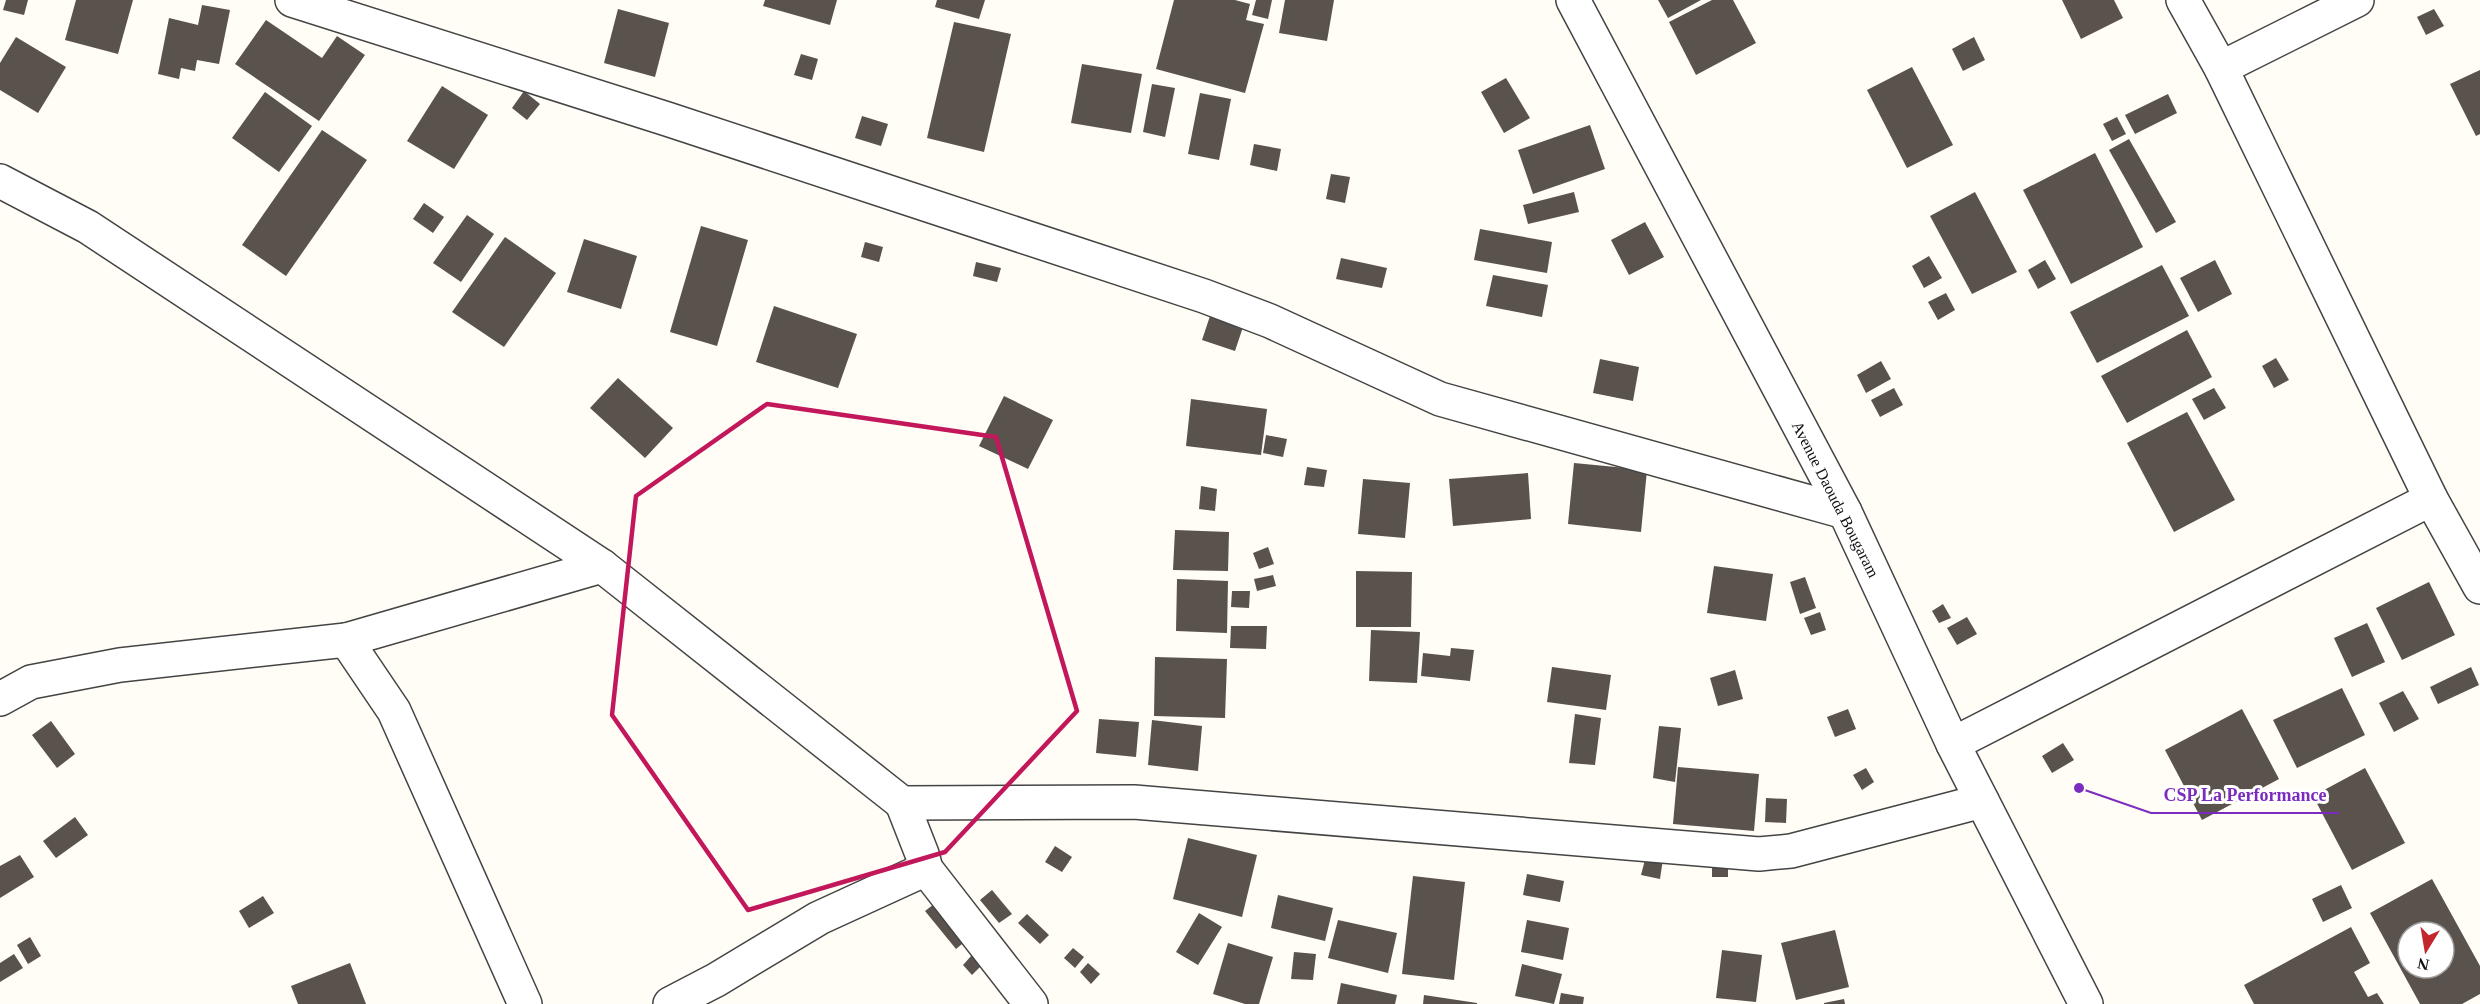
<svg xmlns="http://www.w3.org/2000/svg" width="2480" height="1004" font-family="Georgia,serif">
  <rect width="100%" height="100%" fill="#fffdf5"/>
  <!-- building -->
  <g fill="#5a524d" fill-rule="evenodd">
    <path d="M6,0H28L24,15L3,10Z"/>
    <path d="M76,0H133L118,54L65,40Z"/>
    <path d="M765,0H837L830,25L763,6Z"/>
    <path d="M937,0H985L979,19L935,7Z"/>
    <path d="M1174,0H1235L1250,4L1246,20L1264,24L1245,93L1156,69Z"/>
    <path d="M1256,0H1272L1268,19L1252,15Z"/>
    <path d="M1285,0H1334L1327,41L1279,33Z"/>
    <path d="M1658,0H1701L1668,18Z"/>
    <path d="M1712,0H1733L1756,43L1696,75L1669,22Z"/>
    <path d="M2062,0H2114L2123,18L2081,39Z"/>
    <path d="M202,5L230,10L219,64L197,60L195,71L181,68L179,79L158,74L169,18L198,25Z"/>
    <path d="M618,9L669,23L655,77L604,63Z"/>
    <path d="M2434,9L2444,26L2426,35L2417,17Z"/>
    <path d="M266,20L322,58L337,36L365,55L319,121L235,64Z"/>
    <path d="M954,22L1011,34L984,152L927,138Z"/>
    <path d="M16,37L66,67L38,113L0,90V63Z"/>
    <path d="M1974,37L1985,60L1963,71L1952,49Z"/>
    <path d="M801,54L818,59L812,80L794,75Z"/>
    <path d="M1082,64L1142,74L1131,133L1071,123Z"/>
    <path d="M1912,67L1953,145L1907,168L1867,90Z"/>
    <path d="M2480,70V134L2476,136L2450,84Z"/>
    <path d="M1506,78L1530,118L1504,133L1481,92Z"/>
    <path d="M1152,84L1175,88L1165,137L1143,132Z"/>
    <path d="M442,86L488,115L454,169L407,141Z"/>
    <path d="M524,91L540,104L527,120L512,108Z"/>
    <path d="M265,92L312,126L279,172L232,138Z"/>
    <path d="M1200,93L1231,99L1219,160L1188,154Z"/>
    <path d="M2168,94L2177,113L2135,134L2125,115Z"/>
    <path d="M862,116L888,124L881,146L855,138Z"/>
    <path d="M2117,117L2126,134L2112,141L2103,124Z"/>
    <path d="M1590,125L1605,169L1533,194L1518,150Z"/>
    <path d="M322,130L367,160L286,276L242,245Z"/>
    <path d="M2129,139L2176,222L2156,233L2109,150Z"/>
    <path d="M1254,144L1281,149L1277,171L1250,165Z"/>
    <path d="M2095,153L2143,247L2071,284L2023,190Z"/>
    <path d="M1331,174L1350,177L1345,203L1326,199Z"/>
    <path d="M1574,192L1579,212L1528,224L1523,205Z"/>
    <path d="M1975,192L2017,272L1972,294L1930,216Z"/>
    <path d="M424,203L444,217L433,233L413,219Z"/>
    <path d="M467,215L494,234L461,282L433,263Z"/>
    <path d="M1645,222L1664,257L1629,275L1611,240Z"/>
    <path d="M701,226L748,240L717,346L670,332Z"/>
    <path d="M1480,229L1552,242L1547,273L1474,260Z"/>
    <path d="M505,237L556,273L504,347L452,312Z"/>
    <path d="M584,239L637,256L621,309L567,292Z"/>
    <path d="M865,242L883,247L879,262L861,257Z"/>
    <path d="M1929,256L1942,278L1924,288L1912,266Z"/>
    <path d="M1341,258L1387,268L1382,288L1336,279Z"/>
    <path d="M2045,260L2056,279L2038,289L2028,270Z"/>
    <path d="M2215,260L2232,294L2198,312L2180,278Z"/>
    <path d="M976,262L1001,268L997,282L973,276Z"/>
    <path d="M2162,265L2189,316L2097,363L2070,312Z"/>
    <path d="M1493,275L1548,285L1542,317L1486,306Z"/>
    <path d="M1946,293L1955,310L1938,320L1928,302Z"/>
    <path d="M774,306L857,334L838,388L756,362Z"/>
    <path d="M1210,316L1243,327L1235,351L1202,340Z"/>
    <path d="M2187,330L2212,377L2127,423L2101,376Z"/>
    <path d="M2276,358L2289,380L2274,388L2262,366Z"/>
    <path d="M1600,359L1639,367L1633,401L1593,393Z"/>
    <path d="M1881,361L1891,379L1866,393L1857,375Z"/>
    <path d="M618,378L673,428L645,458L590,408Z"/>
    <path d="M1894,388L1903,405L1880,417L1871,400Z"/>
    <path d="M2214,388L2226,408L2204,420L2192,399Z"/>
    <path d="M1004,396L1053,420L1028,469L979,446Z"/>
    <path d="M1191,399L1267,409L1261,455L1186,446Z"/>
    <path d="M2187,412L2235,500L2174,532L2127,443Z"/>
    <path d="M1266,435L1287,439L1283,457L1263,453Z"/>
    <path d="M1574,463L1647,470L1641,532L1568,524Z"/>
    <path d="M1307,467L1327,470L1324,487L1304,485Z"/>
    <path d="M1528,473L1531,519L1453,526L1449,479Z"/>
    <path d="M1363,479L1410,483L1405,538L1358,534Z"/>
    <path d="M1201,486L1217,489L1215,511L1199,509Z"/>
    <path d="M1175,530L1229,532L1228,571L1173,570Z"/>
    <path d="M1268,547L1274,564L1259,569L1253,553Z"/>
    <path d="M1714,566L1773,574L1766,621L1707,613Z"/>
    <path d="M1356,571L1412,572L1411,627H1356Z"/>
    <path d="M1273,575L1276,586L1257,591L1254,579Z"/>
    <path d="M1805,577L1816,608L1800,614L1790,582Z"/>
    <path d="M1177,579L1228,581L1227,633L1176,631Z"/>
    <path d="M2429,582L2455,635L2402,660L2376,608Z"/>
    <path d="M1232,591H1250L1249,608L1231,607Z"/>
    <path d="M1943,604L1951,618L1939,623L1932,611Z"/>
    <path d="M1820,612L1826,630L1811,635L1804,618Z"/>
    <path d="M1967,617L1977,634L1957,645L1947,628Z"/>
    <path d="M2367,623L2385,662L2352,677L2334,638Z"/>
    <path d="M1231,626H1267L1266,649L1230,648Z"/>
    <path d="M1371,630L1420,632L1417,683L1369,681Z"/>
    <path d="M1451,648L1474,650L1470,681L1421,676L1423,653L1450,656Z"/>
    <path d="M1155,657L1227,659L1225,718L1154,716Z"/>
    <path d="M1552,667L1611,675L1606,710L1547,702Z"/>
    <path d="M2471,667L2479,685L2438,704L2430,687Z"/>
    <path d="M1735,670L1743,699L1718,706L1710,678Z"/>
    <path d="M2342,688L2365,735L2297,768L2273,720Z"/>
    <path d="M2403,691L2419,719L2394,732L2379,703Z"/>
    <path d="M1848,709L1856,729L1835,737L1827,717Z"/>
    <path d="M2242,709L2279,779L2202,820L2165,750Z"/>
    <path d="M1575,714L1601,718L1595,765L1569,763Z"/>
    <path d="M1099,719L1139,722L1136,757L1096,753Z"/>
    <path d="M1152,720L1202,726L1198,771L1148,765Z"/>
    <path d="M51,721L75,754L57,768L32,735Z"/>
    <path d="M1659,726L1681,728L1675,782L1653,778Z"/>
    <path d="M2063,743L2074,760L2052,773L2042,756Z"/>
    <path d="M1678,767L1759,774L1754,831L1673,824Z"/>
    <path d="M1866,768L1874,782L1862,790L1853,775Z"/>
    <path d="M2365,768L2405,843L2352,870L2313,796Z"/>
    <path d="M1766,798L1787,799L1786,823L1765,822Z"/>
    <path d="M75,817L88,835L56,858L43,841Z"/>
    <path d="M1188,838L1257,855L1242,917L1173,899Z"/>
    <path d="M1055,846L1072,857L1062,872L1045,862Z"/>
    <path d="M20,855L34,877L0,898V866Z"/>
    <path d="M1646,856L1663,859L1660,879L1641,875Z"/>
    <rect x="1712" y="865" width="16" height="12"/>
    <path d="M1527,874L1564,881L1560,902L1523,895Z"/>
    <path d="M1413,876L1465,882L1454,980L1402,974Z"/>
    <path d="M2432,879L2480,966V994L2462,1004H2420L2370,913ZM2408,932H2444V968H2408Z"/>
    <path d="M2341,885L2352,908L2323,922L2312,899Z"/>
    <path d="M992,890L1012,914L999,923L980,900Z"/>
    <path d="M1278,895L1333,908L1325,941L1271,928Z"/>
    <path d="M263,896L274,913L249,928L239,911Z"/>
    <path d="M938,901L968,939L956,949L925,911Z"/>
    <path d="M1199,913L1222,927L1198,965L1176,952Z"/>
    <path d="M1027,914L1049,935L1040,944L1018,923Z"/>
    <path d="M1338,920L1397,933L1388,973L1328,958Z"/>
    <path d="M1527,920L1569,928L1563,960L1521,952Z"/>
    <path d="M2351,927L2370,963L2354,972L2368,997L2377,993L2384,1004H2254L2244,985Z"/>
    <path d="M1835,930L1849,987L1796,1000L1781,943Z"/>
    <path d="M30,937L41,956L28,964L17,945Z"/>
    <path d="M1228,943L1273,957L1259,1004H1245L1213,994Z"/>
    <path d="M1073,948L1084,957L1075,968L1064,958Z"/>
    <path d="M1722,950L1762,955L1756,1002L1716,998Z"/>
    <path d="M1294,952L1316,954L1313,980L1291,979Z"/>
    <path d="M14,954L23,968L0,982V963Z"/>
    <path d="M972,955L982,965L972,975L963,965Z"/>
    <path d="M350,963L366,1004H298L291,986Z"/>
    <path d="M1088,963L1100,974L1091,984L1080,972Z"/>
    <path d="M1522,964L1562,974L1554,1004L1515,996Z"/>
    <path d="M1341,983L1397,995L1395,1004H1337Z"/>
    <path d="M1561,993L1584,997L1583,1004H1559Z"/>
    <path d="M1424,995L1477,1003V1004H1423Z"/>
    <path d="M1844,999L1845,1004H1824V1003Z"/>
  </g>
  <g fill="none" stroke-linecap="round" stroke-linejoin="round">
    <!-- minor casing -->
    <g stroke="#444" stroke-width="36">
      <g id="minor">
        <path d="M292,0L667,119L1204,296L1270,321L1440,399L1845,512"/>
        <path d="M1573,0L1845,512L1953,744L2086,1004"/>
        <path d="M2183,0L2221,68L2431,499L2480,587"/>
        <path d="M2221,68L2357,0"/>
        <path d="M0,181L88,227L602,566L902,803L1134,802L1759,854L1791,851L1982,801"/>
        <path d="M346,640L602,566"/>
        <path d="M0,699L31,682L120,665L346,640L394,711L525,1004"/>
        <path d="M1953,744L2431,499"/>
        <path d="M902,803L922,854L926,869L1031,1004"/>
        <path d="M670,1004L716,980L819,918L926,869"/>
      </g>
    </g>
    <!-- minor -->
    <use href="#minor" stroke="#fff" stroke-width="33"/>
  </g>
  <!-- marked area -->
  <path fill="none" stroke="#c2185b" stroke-width="4.5" stroke-linejoin="round" d="M767,404L996,437L1077,711L945,852L748,910L612,715L636,496Z"/>
  <g text-anchor="middle" stroke-width="6" stroke-linejoin="round" paint-order="stroke">
    <!-- street labels -->
    <g font-size="16" fill="#111" stroke="#fff">
      <text transform="translate(1836 499) rotate(63)" y="6">Avenue Daouda Bougaram</text>
    </g>
  </g>
  <!-- callouts -->
  <path fill="none" stroke="#7b2cbf" stroke-width="2" d="M2079 788L2151 813H2339"/>
  <circle fill="#7b2cbf" stroke="#fff" stroke-width="2" cx="2079" cy="788" r="6"/>
  <g font-size="18" text-anchor="middle" font-weight="bold" fill="#7b2cbf" stroke="#fff" stroke-width="6" stroke-linejoin="round" paint-order="stroke">
    <text x="2245" y="801">CSP La Performance</text>
  </g>
  <!-- north arrow -->
  <g transform="translate(2426 950) rotate(191)"><circle r="28" fill="#ffffff" stroke="#a0a0a0" stroke-width="1.5"/>
  <path d="M0-4.5L10 22L0 15L-10 22Z" fill="#c4262e"/>
  <text y="-9" font-size="16" font-weight="bold" text-anchor="middle" fill="#111111">N</text>
  </g>
</svg>
